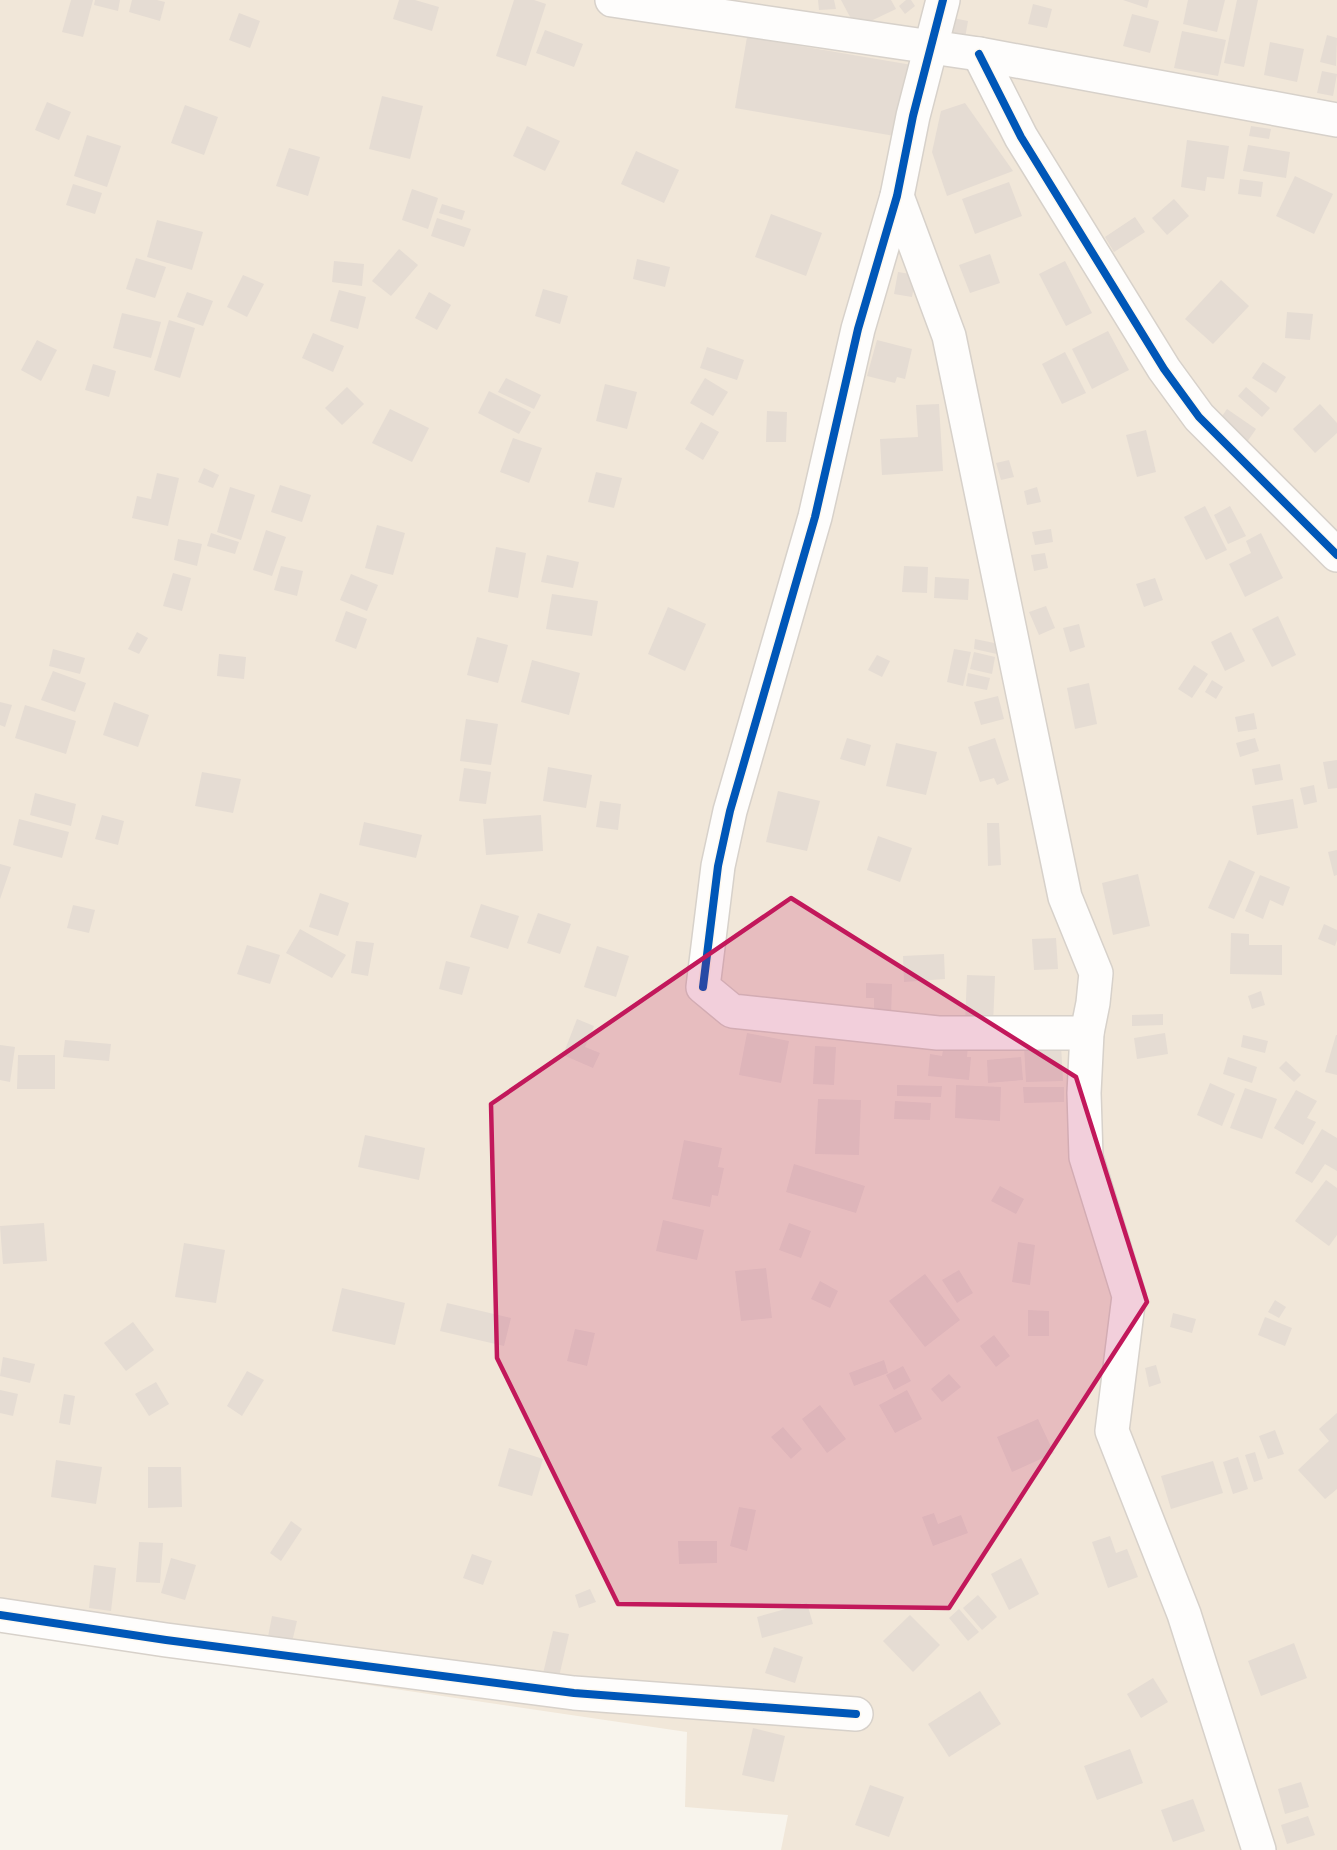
<svg xmlns="http://www.w3.org/2000/svg" width="1337" height="1850" font-family="'Work Sans',sans-serif">
  <rect width="100%" height="100%" fill="#f8f4ec"/>
  <!-- residential -->
  <path fill="#f1e7d9" d="M0,0H1337V1850H781L788,1815L685,1807L687,1732L0,1631Z"/>
  <!-- building -->
  <g fill="#e5dcd3">
    <path d="M71,0H93L83,37L62,32Z"/>
    <path d="M95,0H120L118,11L94,5Z"/>
    <path d="M132,0H157L165,2L160,21L129,12Z"/>
    <path d="M399,0H415L439,7L432,31L393,19Z"/>
    <path d="M514,0H534L546,4L526,66L496,56Z"/>
    <path d="M818,0H834L836,9L819,10Z"/>
    <path d="M841,0H891L896,9L856,28Z"/>
    <path d="M906,0H911L915,6L905,14L899,6Z"/>
    <path d="M1123,0H1149L1147,8Z"/>
    <path d="M1188,0H1225L1217,32L1183,24Z"/>
    <path d="M1237,0H1258L1244,67L1224,63Z"/>
    <path d="M1033,4L1052,9L1047,28L1028,24Z"/>
    <path d="M239,13L260,21L250,48L229,40Z"/>
    <path d="M1132,14L1159,21L1150,53L1123,46Z"/>
    <path d="M953,18L968,21L965,38L948,34Z"/>
    <path d="M545,30L583,44L574,67L536,53Z"/>
    <path d="M1182,31L1226,40L1218,76L1174,68Z"/>
    <path d="M1327,35L1337,38L1336,66L1320,62Z"/>
    <path d="M747,37L912,65L900,137L735,108Z"/>
    <path d="M1270,42L1304,49L1297,82L1264,75Z"/>
    <path d="M1322,71L1337,74L1333,96L1317,93Z"/>
    <path d="M382,96L423,106L410,159L369,149Z"/>
    <path d="M47,102L71,112L59,140L35,130Z"/>
    <path d="M965,103L1013,171L947,196L932,152L941,111Z"/>
    <path d="M185,105L218,117L204,155L171,143Z"/>
    <path d="M527,126L560,141L545,171L513,156Z"/>
    <path d="M1251,126L1271,129L1269,139L1249,136Z"/>
    <path d="M87,135L121,146L107,187L74,176Z"/>
    <path d="M1187,140L1229,146L1224,179L1207,177L1205,191L1181,187Z"/>
    <path d="M1248,145L1290,152L1286,178L1243,171Z"/>
    <path d="M289,148L320,157L308,196L276,186Z"/>
    <path d="M636,151L679,170L664,203L621,184Z"/>
    <path d="M1295,176L1333,194L1314,234L1276,216Z"/>
    <path d="M1240,179L1263,182L1261,197L1238,194Z"/>
    <path d="M1009,182L1022,216L975,234L962,199Z"/>
    <path d="M73,184L102,193L95,214L66,205Z"/>
    <path d="M412,189L438,198L428,229L402,220Z"/>
    <path d="M1174,199L1189,216L1167,235L1152,218Z"/>
    <path d="M442,204L465,211L462,220L439,213Z"/>
    <path d="M771,214L822,233L806,276L755,257Z"/>
    <path d="M1135,217L1145,232L1114,252L1105,237Z"/>
    <path d="M437,218L471,229L464,247L431,236Z"/>
    <path d="M157,220L203,232L192,270L147,257Z"/>
    <path d="M399,249L418,265L391,296L372,281Z"/>
    <path d="M990,254L1000,283L970,293L959,265Z"/>
    <path d="M136,258L166,267L155,298L126,289Z"/>
    <path d="M637,259L670,267L665,287L633,279Z"/>
    <path d="M334,261L364,264L362,286L332,282Z"/>
    <path d="M1065,261L1092,313L1066,326L1039,274Z"/>
    <path d="M898,272L916,275L912,297L894,294Z"/>
    <path d="M243,275L264,284L247,317L227,307Z"/>
    <path d="M1221,280L1249,306L1213,344L1185,319Z"/>
    <path d="M543,289L568,296L560,324L535,316Z"/>
    <path d="M339,290L366,297L358,329L330,321Z"/>
    <path d="M187,292L213,301L203,326L177,317Z"/>
    <path d="M429,292L451,305L437,330L415,318Z"/>
    <path d="M1287,312L1313,314L1310,340L1285,338Z"/>
    <path d="M122,313L161,322L151,358L113,348Z"/>
    <path d="M169,320L195,328L180,378L154,370Z"/>
    <path d="M1108,331L1129,370L1092,389L1072,349Z"/>
    <path d="M313,333L344,346L333,372L302,358Z"/>
    <path d="M37,340L57,350L41,381L21,370Z"/>
    <path d="M877,340L912,349L905,379L897,377L895,383L867,376Z"/>
    <path d="M707,347L744,360L737,380L700,368Z"/>
    <path d="M1065,352L1086,393L1062,404L1042,364Z"/>
    <path d="M1263,362L1286,377L1276,393L1252,378Z"/>
    <path d="M93,364L116,371L109,397L85,390Z"/>
    <path d="M506,378L541,395L534,409L498,392Z"/>
    <path d="M705,378L728,392L713,416L690,403Z"/>
    <path d="M605,384L637,392L627,429L596,421Z"/>
    <path d="M347,387L364,404L342,425L325,408Z"/>
    <path d="M1246,387L1270,408L1262,417L1238,396Z"/>
    <path d="M489,391L531,412L519,434L478,413Z"/>
    <path d="M939,404L943,471L882,475L880,439L918,437L916,405Z"/>
    <path d="M1320,404L1337,423V433L1315,453L1293,429Z"/>
    <path d="M390,409L429,428L412,462L372,443Z"/>
    <path d="M1227,409L1256,429L1247,442L1218,422Z"/>
    <path d="M767,411L787,412L786,442H766Z"/>
    <path d="M701,422L719,432L703,460L685,449Z"/>
    <path d="M1146,430L1156,472L1137,477L1126,435Z"/>
    <path d="M513,438L542,448L529,483L500,472Z"/>
    <path d="M1009,460L1014,477L1001,480L996,463Z"/>
    <path d="M204,468L219,475L213,488L198,482Z"/>
    <path d="M596,472L622,478L614,508L588,502Z"/>
    <path d="M157,473L179,478L168,526L132,518L137,496L151,499Z"/>
    <path d="M280,485L311,495L302,522L271,512Z"/>
    <path d="M230,487L255,495L241,540L217,532Z"/>
    <path d="M1037,487L1041,502L1027,505L1024,491Z"/>
    <path d="M1205,506L1227,550L1206,560L1184,517Z"/>
    <path d="M1230,506L1246,536L1228,544L1214,515Z"/>
    <path d="M377,525L405,533L393,575L365,568Z"/>
    <path d="M1051,529L1053,542L1035,545L1032,532Z"/>
    <path d="M266,530L286,537L272,576L253,570Z"/>
    <path d="M211,533L239,542L235,554L207,546Z"/>
    <path d="M1261,533L1283,578L1245,597L1229,564L1251,553L1246,541Z"/>
    <path d="M178,539L202,544L197,566L174,560Z"/>
    <path d="M496,547L526,553L518,598L488,592Z"/>
    <path d="M1045,553L1048,568L1034,571L1031,555Z"/>
    <path d="M547,555L579,562L573,588L541,582Z"/>
    <path d="M281,566L303,571L297,596L274,590Z"/>
    <path d="M904,566L928,567L927,593L902,592Z"/>
    <path d="M173,573L191,578L182,611L163,606Z"/>
    <path d="M351,574L378,585L367,611L340,600Z"/>
    <path d="M935,577L969,579L968,600L934,598Z"/>
    <path d="M1155,578L1163,600L1144,607L1136,584Z"/>
    <path d="M552,594L598,601L592,636L546,629Z"/>
    <path d="M1046,606L1055,628L1039,635L1029,612Z"/>
    <path d="M668,607L706,624L685,671L648,654Z"/>
    <path d="M346,611L367,619L356,649L335,641Z"/>
    <path d="M1278,616L1296,655L1272,667L1252,629Z"/>
    <path d="M1079,624L1085,647L1070,652L1063,628Z"/>
    <path d="M137,632L148,638L139,654L128,649Z"/>
    <path d="M1231,632L1245,661L1225,671L1211,642Z"/>
    <path d="M477,637L508,645L498,683L467,675Z"/>
    <path d="M975,639L999,644L997,654L974,649Z"/>
    <path d="M53,649L85,658L80,674L49,666Z"/>
    <path d="M954,649L971,652L963,686L947,682Z"/>
    <path d="M974,652L995,657L992,674L970,669Z"/>
    <path d="M219,654L246,657L244,679L217,676Z"/>
    <path d="M877,655L890,661L882,677L868,670Z"/>
    <path d="M532,660L580,673L569,715L521,702Z"/>
    <path d="M1194,665L1208,674L1192,698L1178,689Z"/>
    <path d="M53,671L86,683L75,712L41,700Z"/>
    <path d="M968,673L990,678L987,690L966,686Z"/>
    <path d="M1212,680L1223,687L1216,699L1205,692Z"/>
    <path d="M1089,683L1097,724L1075,729L1067,688Z"/>
    <path d="M998,696L1004,719L981,725L974,702Z"/>
    <path d="M0,702L12,705L5,727L0,725Z"/>
    <path d="M114,702L149,715L138,747L103,735Z"/>
    <path d="M25,705L76,721L66,754L15,738Z"/>
    <path d="M1254,713L1257,729L1238,732L1235,717Z"/>
    <path d="M466,719L498,724L491,765L460,761Z"/>
    <path d="M847,738L871,745L865,766L840,759Z"/>
    <path d="M995,738L1009,780L997,785L994,778L980,782L968,747Z"/>
    <path d="M1255,738L1259,751L1240,757L1236,743Z"/>
    <path d="M896,743L937,752L926,795L886,786Z"/>
    <path d="M1337,760V788L1328,789L1323,762Z"/>
    <path d="M1280,764L1283,780L1255,785L1252,769Z"/>
    <path d="M548,767L592,775L586,808L543,801Z"/>
    <path d="M464,768L491,772L486,804L459,801Z"/>
    <path d="M202,772L241,779L233,813L195,806Z"/>
    <path d="M1314,785L1317,802L1304,805L1300,788Z"/>
    <path d="M778,791L820,801L807,851L766,842Z"/>
    <path d="M35,793L76,804L71,826L30,815Z"/>
    <path d="M1293,799L1298,828L1257,835L1252,806Z"/>
    <path d="M600,801L621,804L618,830L596,827Z"/>
    <path d="M102,815L124,821L118,845L95,839Z"/>
    <path d="M541,815L543,851L486,855L483,819Z"/>
    <path d="M19,819L69,832L62,858L13,845Z"/>
    <path d="M364,822L422,835L416,858L359,845Z"/>
    <path d="M987,823H999L1001,865L988,866Z"/>
    <path d="M878,836L912,848L900,882L867,870Z"/>
    <path d="M1337,850V875L1334,876L1328,852Z"/>
    <path d="M1229,860L1255,872L1234,919L1208,908Z"/>
    <path d="M0,864L11,867L0,899Z"/>
    <path d="M1138,874L1150,926L1113,935L1102,883Z"/>
    <path d="M1260,875L1290,887L1283,906L1270,900L1263,919L1245,911Z"/>
    <path d="M320,893L349,903L338,936L309,927Z"/>
    <path d="M481,904L519,916L508,949L470,937Z"/>
    <path d="M73,905L95,910L89,933L67,928Z"/>
    <path d="M538,913L571,924L560,954L527,943Z"/>
    <path d="M1324,924L1337,930V940L1335,946L1318,939Z"/>
    <path d="M300,929L346,955L332,978L286,953Z"/>
    <path d="M1231,933L1249,934V945H1282V975L1230,974Z"/>
    <path d="M1056,938L1058,969L1034,970L1032,939Z"/>
    <path d="M356,941L374,943L368,976L351,973Z"/>
    <path d="M247,945L280,955L270,984L237,974Z"/>
    <path d="M597,946L629,956L616,997L584,987Z"/>
    <path d="M944,954L945,979L904,982L903,956Z"/>
    <path d="M446,961L470,967L462,995L439,989Z"/>
    <path d="M967,975L995,976L993,1025L965,1024Z"/>
    <path d="M866,983L892,984L891,1016H874V998H866Z"/>
    <path d="M1261,991L1265,1005L1252,1009L1248,996Z"/>
    <path d="M1163,1014V1025L1132,1026V1015Z"/>
    <path d="M577,1019L594,1026L585,1047L600,1053L593,1068L563,1055Z"/>
    <path d="M747,1033L789,1041L781,1083L739,1075Z"/>
    <path d="M1165,1033L1168,1054L1137,1059L1134,1038Z"/>
    <path d="M1243,1035L1268,1041L1265,1053L1241,1047Z"/>
    <path d="M1336,1035H1337V1075L1325,1072Z"/>
    <path d="M65,1040L111,1044L109,1061L63,1057Z"/>
    <path d="M944,1044L968,1046L967,1057H971L969,1080L928,1076L930,1054L942,1056Z"/>
    <path d="M0,1045L15,1047L10,1082L0,1080Z"/>
    <path d="M1061,1045L1063,1081L1026,1082L1024,1046Z"/>
    <path d="M815,1046L836,1047L834,1085L813,1084Z"/>
    <path d="M18,1055H55V1089H17Z"/>
    <path d="M1021,1057L1023,1080L988,1083L987,1060Z"/>
    <path d="M1228,1057L1257,1067L1252,1083L1223,1074Z"/>
    <path d="M1286,1061L1301,1075L1294,1082L1279,1068Z"/>
    <path d="M1210,1083L1235,1094L1222,1126L1197,1115Z"/>
    <path d="M897,1085L942,1086L941,1097L897,1096Z"/>
    <path d="M956,1085L1001,1087L1000,1121L955,1118Z"/>
    <path d="M1023,1087H1064V1102L1024,1103Z"/>
    <path d="M1245,1088L1277,1099L1262,1139L1230,1128Z"/>
    <path d="M1296,1090L1317,1101L1307,1118L1316,1122L1303,1145L1274,1128Z"/>
    <path d="M818,1099L861,1100L859,1155L815,1154Z"/>
    <path d="M895,1101L931,1103L930,1120L894,1119Z"/>
    <path d="M1322,1129L1337,1138V1171L1325,1164L1312,1183L1295,1173Z"/>
    <path d="M365,1135L425,1148L419,1180L358,1167Z"/>
    <path d="M684,1140L722,1148L718,1167L724,1168L718,1196L712,1195L710,1207L672,1199Z"/>
    <path d="M794,1164L865,1186L856,1213L786,1192Z"/>
    <path d="M1326,1180L1337,1188V1235L1329,1246L1295,1221Z"/>
    <path d="M1000,1186L1024,1199L1016,1214L991,1201Z"/>
    <path d="M663,1220L704,1230L697,1260L656,1251Z"/>
    <path d="M44,1223L47,1261L3,1264L0,1226Z"/>
    <path d="M789,1223L811,1231L801,1258L779,1250Z"/>
    <path d="M1018,1242L1035,1245L1030,1285L1012,1282Z"/>
    <path d="M184,1243L225,1250L216,1303L175,1297Z"/>
    <path d="M766,1268L772,1318L741,1321L735,1271Z"/>
    <path d="M959,1270L973,1293L957,1303L942,1280Z"/>
    <path d="M925,1274L960,1320L925,1347L889,1301Z"/>
    <path d="M820,1281L838,1291L830,1308L811,1299Z"/>
    <path d="M342,1288L405,1303L395,1345L332,1331Z"/>
    <path d="M1275,1300L1286,1307L1279,1318L1268,1312Z"/>
    <path d="M447,1303L511,1318L504,1346L440,1331Z"/>
    <path d="M1028,1310L1049,1311V1336H1028Z"/>
    <path d="M1173,1313L1196,1319L1192,1333L1170,1327Z"/>
    <path d="M1265,1317L1292,1328L1285,1346L1258,1335Z"/>
    <path d="M133,1322L154,1350L126,1371L104,1343Z"/>
    <path d="M575,1329L595,1333L587,1366L567,1361Z"/>
    <path d="M994,1335L1010,1356L996,1367L980,1346Z"/>
    <path d="M3,1357L35,1364L30,1383L0,1376Z"/>
    <path d="M884,1360L888,1373L854,1386L849,1373Z"/>
    <path d="M1156,1365L1161,1383L1149,1387L1145,1368Z"/>
    <path d="M903,1366L911,1381L894,1390L886,1375Z"/>
    <path d="M247,1371L264,1380L242,1416L227,1406Z"/>
    <path d="M949,1374L961,1387L942,1402L931,1389Z"/>
    <path d="M156,1382L169,1404L149,1416L135,1394Z"/>
    <path d="M0,1390L18,1394L13,1416L0,1413Z"/>
    <path d="M907,1390L922,1419L895,1433L879,1405Z"/>
    <path d="M64,1394L75,1396L70,1425L59,1423Z"/>
    <path d="M820,1405L846,1439L827,1453L802,1419Z"/>
    <path d="M1337,1413V1489L1325,1499L1298,1470L1329,1441L1319,1429Z"/>
    <path d="M1038,1419L1054,1453L1012,1472L997,1437Z"/>
    <path d="M783,1427L802,1449L791,1459L771,1437Z"/>
    <path d="M1275,1430L1284,1454L1268,1459L1259,1436Z"/>
    <path d="M509,1448L543,1459L532,1496L498,1486Z"/>
    <path d="M1255,1452L1263,1479L1254,1482L1245,1455Z"/>
    <path d="M1238,1457L1248,1489L1233,1494L1223,1462Z"/>
    <path d="M56,1460L102,1467L96,1504L51,1497Z"/>
    <path d="M1213,1461L1223,1493L1171,1509L1161,1476Z"/>
    <path d="M148,1467H181L182,1507L148,1508Z"/>
    <path d="M739,1507L756,1510L747,1551L730,1546Z"/>
    <path d="M934,1513L938,1524L961,1515L968,1533L933,1546L922,1517Z"/>
    <path d="M291,1521L302,1529L281,1561L270,1553Z"/>
    <path d="M1110,1536L1116,1553L1127,1549L1138,1577L1108,1588L1092,1542Z"/>
    <path d="M678,1541H717V1563L679,1564Z"/>
    <path d="M139,1542L163,1543L160,1583L136,1582Z"/>
    <path d="M472,1554L492,1561L483,1585L463,1578Z"/>
    <path d="M171,1558L196,1565L185,1600L161,1593Z"/>
    <path d="M1021,1558L1039,1594L1009,1610L991,1574Z"/>
    <path d="M94,1565L116,1568L111,1611L89,1608Z"/>
    <path d="M590,1589L596,1602L579,1608L575,1595Z"/>
    <path d="M978,1595L997,1617L982,1630L963,1608Z"/>
    <path d="M807,1603L813,1624L762,1638L757,1617Z"/>
    <path d="M959,1609L979,1632L968,1641L949,1618Z"/>
    <path d="M910,1615L940,1645L913,1672L883,1641Z"/>
    <path d="M272,1616L297,1621L292,1642L268,1637Z"/>
    <path d="M553,1631L569,1634L558,1681L542,1678Z"/>
    <path d="M1294,1643L1307,1678L1261,1696L1248,1661Z"/>
    <path d="M774,1647L803,1657L795,1683L765,1673Z"/>
    <path d="M1153,1678L1168,1702L1141,1718L1127,1694Z"/>
    <path d="M980,1691L1001,1724L949,1757L928,1724Z"/>
    <path d="M753,1728L785,1736L774,1782L742,1775Z"/>
    <path d="M1130,1749L1143,1783L1097,1800L1084,1766Z"/>
    <path d="M1301,1782L1309,1807L1285,1814L1278,1789Z"/>
    <path d="M870,1785L904,1797L889,1837L855,1825Z"/>
    <path d="M1193,1799L1205,1831L1173,1842L1161,1810Z"/>
    <path d="M1308,1816L1315,1835L1287,1844L1281,1825Z"/>
  </g>
  <g fill="none" stroke-linecap="round" stroke-linejoin="round">
    <!-- minor casing -->
    <g stroke="#d7d1ca" stroke-width="36">
      <g id="minor">
        <path d="M612,0L979,54L1337,120"/>
        <path d="M943,0L913,116L897,196L858,329L815,517L730,811L718,866L703,987L732,1011L938,1033H1087"/>
        <path d="M979,54L1021,137L1164,369L1199,417L1337,555"/>
        <path d="M897,196L949,336L1065,897L1096,973L1093,1003L1087,1033L1084,1093L1086,1157L1129,1296L1112,1431L1184,1614L1259,1850"/>
        <path d="M0,1615L166,1640L574,1693L856,1714"/>
      </g>
    </g>
    <!-- minor -->
    <use href="#minor" stroke="#fefdfc" stroke-width="33"/>
    <!-- cycleway casing -->
    <g stroke="#fff9ee" stroke-width="11">
      <g id="cycleway">
        <path d="M979,54L1021,137L1164,369L1199,417L1337,555"/>
        <path d="M703,987L718,866L730,811L815,517L858,329L897,196L913,116L943,0"/>
        <path d="M0,1615L166,1640L574,1693L856,1714"/>
      </g>
    </g>
    <!-- cycleway -->
    <use href="#cycleway" stroke="#0057b8" stroke-width="8"/>
  </g>
  <!-- marked area -->
  <path fill="#c2185b" fill-opacity="0.2" stroke="#c2185b" stroke-width="4.5" stroke-linejoin="round" d="M791,898L1076,1077L1147,1302L949,1608L618,1604L497,1358L491,1104Z"/>
</svg>
